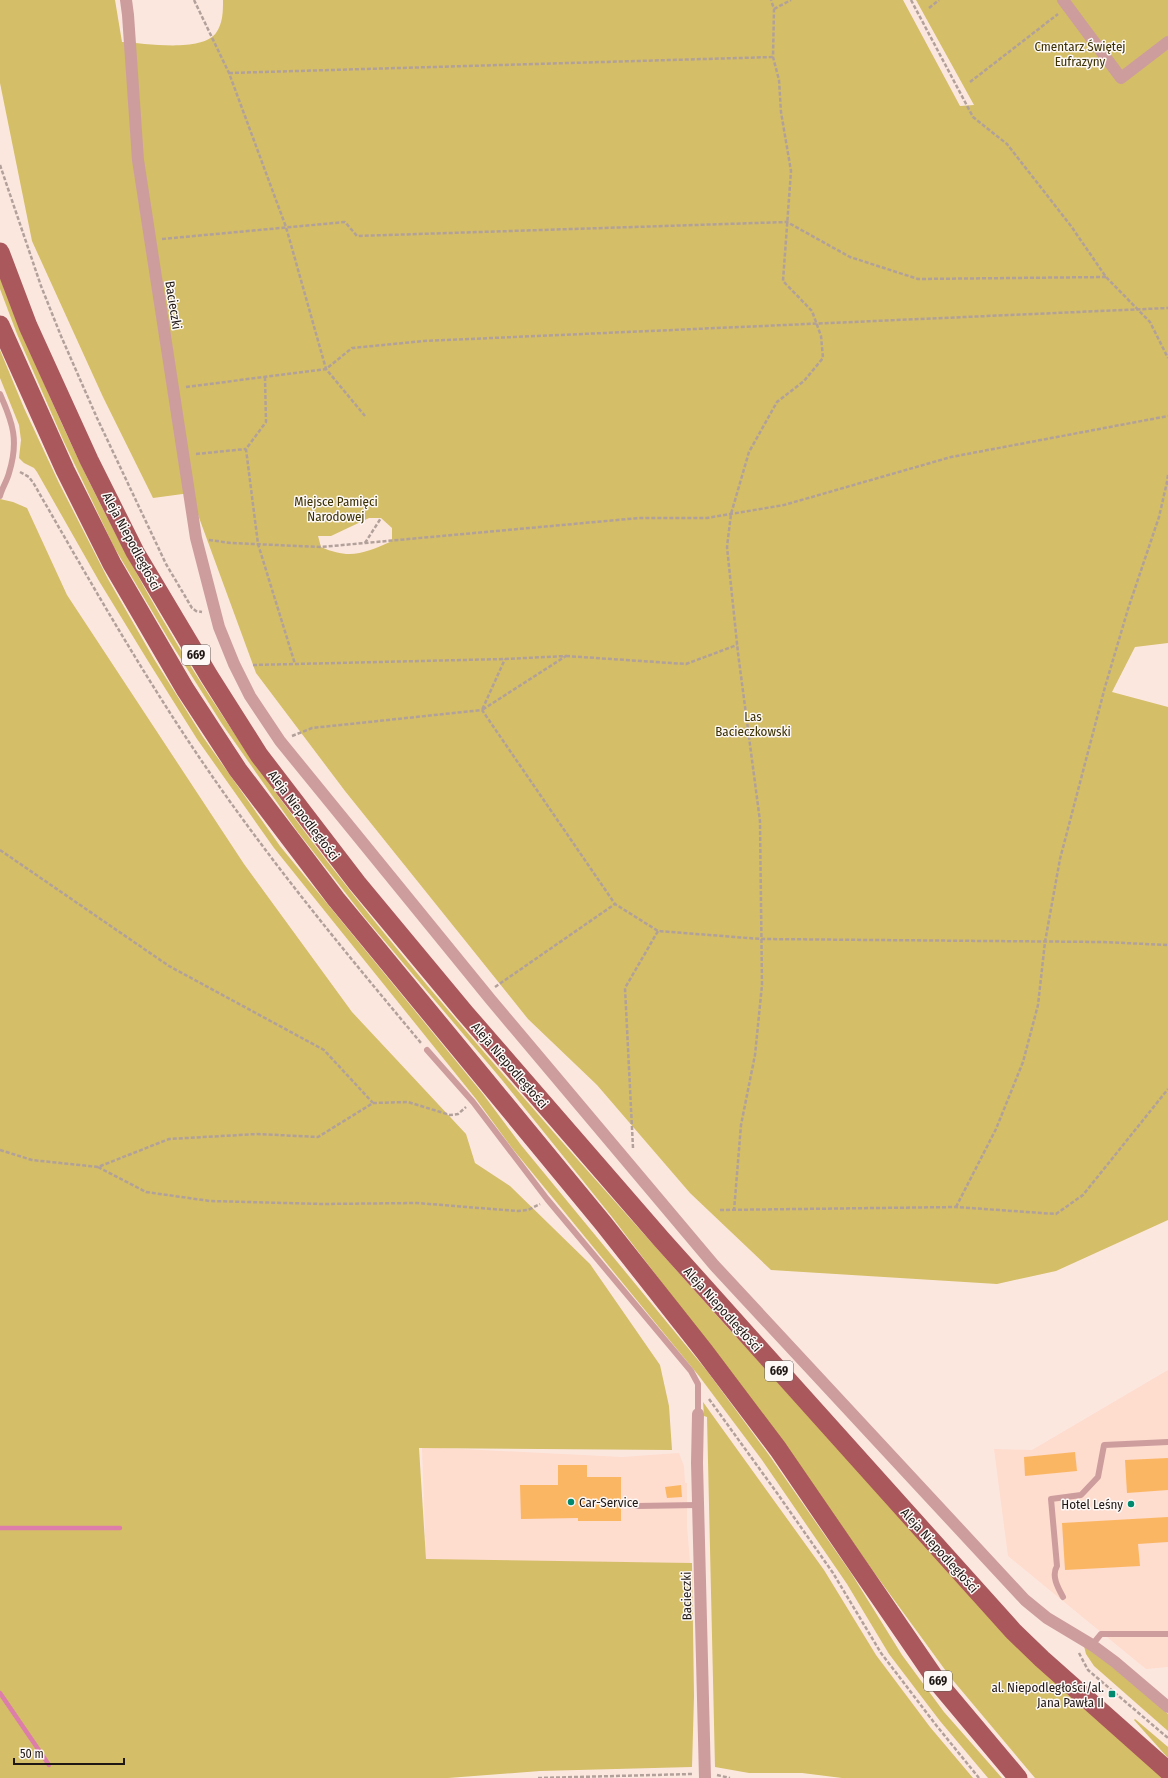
<svg xmlns="http://www.w3.org/2000/svg" width="1168" height="1778" font-family="'Fira Sans Condensed',sans-serif">
  <rect width="100%" height="100%" fill="#fce7df"/>
  <!-- built -->
  <g fill="#fedcce">
    <path d="M1168,1370V1667L1146,1669L1008,1556L994,1449L1032,1450Z"/>
    <path d="M422,1447L622,1457L679,1453L684,1466L685,1483H687V1526L690,1563L426,1560Z"/>
  </g>
  <!-- green -->
  <g fill="#d4be67" fill-rule="evenodd">
    <path d="M0,0H115L122,42C144,43 201,53 216,33C223,23 223,12 223,0H903L960,106L974,105L916,0H1168V643L1135,647L1112,692L1168,707V1220L1056,1271L997,1284L771,1270L690,1193L597,1085L528,1019L345,791L256,673L190,493L153,498L103,397L32,241L0,83ZM369,518H381L392,528V541C365,553 350,560 321,547L318,536H331Z"/>
    <path d="M0,275C59,430 133,582 226,721C324,868 440,1002 556,1135C613,1200 671,1264 729,1329C760,1362 789,1396 820,1428C934,1546 1051,1661 1166,1778H1035L951,1678L873,1571L785,1445L612,1217L502,1080L365,918L297,831L222,724L169,640L114,547L64,442L17,334L0,289Z"/>
    <path d="M0,350L24,408L59,483L108,579L154,659L203,737L280,846L483,1094L521,1145L707,1371L769,1455L851,1573L902,1655L944,1712L1002,1778H988L940,1721L889,1654L847,1584L762,1460L699,1376L512,1148L476,1099L274,848L197,739L148,661L99,581L37,472L34,468L24,463L19,458L21,440L19,425L0,378Z"/>
    <path d="M0,499L13,502L27,508L67,595L244,864L352,1012L466,1134L475,1163L510,1186L590,1264L660,1365L669,1406L672,1450L419,1448L426,1559L692,1563L694,1696L692,1767L540,1771L448,1778H0Z"/>
    <path d="M703,1402L824,1570L876,1655L930,1727L973,1778H842L802,1773H749L715,1767L707,1417L704,1416Z"/>
    <path d="M1084,1646L1110,1665L1168,1714V1731L1094,1666L1086,1654Z"/>
    <path d="M1135,1719L1168,1747V1758L1134,1720Z"/>
  </g>
  <g fill="none" stroke-linecap="round" stroke-linejoin="round">
    <!-- stream -->
    <g stroke="#dd7eaa" stroke-width="4.5">
      <path d="M0,1528H120"/>
      <path d="M0,1693L49,1765"/>
    </g>
  </g>
  <!-- building -->
  <g fill="#fbb663">
    <path d="M1075,1452L1077,1471L1025,1476L1024,1457Z"/>
    <path d="M1168,1458V1490L1127,1493L1125,1460Z"/>
    <path d="M558,1465H587V1477H621V1521H578V1518L521,1519L520,1485H558Z"/>
    <path d="M681,1485L682,1497L667,1498L665,1487Z"/>
    <path d="M1168,1517V1542L1138,1544L1140,1566L1065,1570L1062,1523Z"/>
  </g>
  <g fill="none" stroke-linecap="round" stroke-linejoin="round">
    <!-- path -->
    <g stroke="#b2a19b" stroke-width="2.5" stroke-dasharray="4 2" stroke-linecap="butt">
      <path d="M194,0L229,73L286,227L326,369L365,416"/>
      <path d="M911,0L973,117L1007,144L1071,226L1106,277L1150,322L1168,358"/>
      <path d="M929,8L939,0"/>
      <path d="M774,9L791,0"/>
      <path d="M229,73L773,57"/>
      <path d="M970,82L1058,14"/>
      <path d="M0,165L41,286L61,336L97,418L166,564L192,608L196,611L202,612"/>
      <path d="M162,239L345,222L357,236L787,222L850,257L918,279L1106,277"/>
      <path d="M265,377L266,422L246,449L258,544L295,664"/>
      <path d="M186,387L326,369L352,348L424,341L1168,308"/>
      <path d="M196,454L246,449"/>
      <path d="M20,472L29,477L34,484C84,571 134,659 189,742C259,848 340,946 421,1043"/>
      <path d="M1168,475L1167,482L1168,485"/>
      <path d="M209,540L231,543L321,547L639,518H707L784,505L951,457L1168,416"/>
      <path d="M365,543L381,518"/>
      <path d="M566,656L686,664L737,645"/>
      <path d="M253,665L505,659L566,656L482,710L505,659"/>
      <path d="M292,736L312,728L482,710L615,904L658,931L761,939L1102,942L1168,945"/>
      <path d="M0,850L169,966L324,1050L373,1103"/>
      <path d="M495,987L615,904"/>
      <path d="M633,1148L625,988L658,931"/>
      <path d="M0,1150L32,1160L98,1167L169,1139L257,1134L318,1137L373,1103L408,1102L450,1115L458,1114L466,1107"/>
      <path d="M98,1167L146,1192L210,1201L323,1204L417,1203L517,1211L528,1210L540,1204"/>
      <path d="M956,1207L996,1129L1023,1062L1038,1005L1045,942L1060,859L1105,687L1128,609L1159,517L1167,482"/>
      <path d="M720,1210L956,1207L1056,1214L1083,1195L1168,1089"/>
      <path d="M734,1211L741,1125L755,1055L762,985L760,821L738,653L727,547L731,514L749,452L777,402L804,381L823,358L821,336L812,311L783,281L791,171L781,112L779,80L773,57L774,9L771,0"/>
      <path d="M709,1399L777,1493L833,1573L881,1653L936,1725L979,1778"/>
      <path d="M1079,1653L1088,1670L1168,1738"/>
      <path d="M717,1775L730,1778"/>
      <path d="M538,1778L692,1774"/>
    </g>
    <!-- lane -->
    <g stroke="#cd9d9e" stroke-width="6">
      <path d="M0,394C13,423 19,441 9,473C7,481 2,488 0,496"/>
      <path d="M427,1050L473,1102L547,1199L691,1371L698,1384V1414"/>
      <path d="M637,1506L698,1505"/>
      <path d="M1063,1597C1058,1588 1051,1576 1057,1566L1051,1499L1081,1495L1098,1477L1104,1445L1168,1442"/>
      <path d="M1092,1645L1101,1634H1168"/>
    </g>
    <!-- street -->
    <g stroke="#cd9d9e" stroke-width="12">
      <path d="M126,0L128,15L138,160L196,538L219,627L234,664L250,696L280,741L491,1000L714,1265L1025,1600L1047,1618L1092,1645L1115,1662L1168,1707"/>
      <path d="M1063,0L1121,78L1168,42"/>
      <path d="M698,1414L697,1463L705,1778"/>
    </g>
    <!-- primary -->
    <g stroke="#ab585d" stroke-width="19">
      <path d="M0,252L28,326L89,460L135,552L209,676L259,755L357,883L465,1013L662,1240L1013,1631L1042,1659L1168,1771"/>
      <path d="M0,325L65,470L112,564L185,689L238,770L336,899L603,1223L704,1351L778,1449L939,1684L1018,1778"/>
    </g>
  </g>
  <!-- markers -->
  <g fill="#00896f" stroke="#fdf8f6" stroke-width="1.5">
    <circle cx="571" cy="1502" r="4"/>
    <circle cx="1131" cy="1504" r="4"/>
    <rect x="1108" y="1690" width="8" height="8" rx="2"/>
  </g>
  <g text-anchor="middle" stroke-width="3" stroke-linejoin="round" paint-order="stroke">
    <!-- shield labels -->
    <g fill="#fdf8f6" stroke="#625a57" stroke-width="1">
      <rect x="182" y="645" width="28" height="20" rx="3"/>
      <rect x="765" y="1361" width="28" height="20" rx="3"/>
      <rect x="924" y="1671" width="28" height="20" rx="3"/>
    </g>
    <g font-size="12" font-weight="bold" fill="#1f1713">
      <text x="196" y="659">669</text>
      <text x="779" y="1375">669</text>
      <text x="938" y="1685">669</text>
    </g>
    <!-- park labels -->
    <g font-size="13" fill="#3a3001" stroke="#fdf8f6">
      <text x="1080" y="51">Cmentarz Świętej<tspan x="1080" dy="15">Eufrazyny</tspan></text>
      <text x="336" y="506">Miejsce Pamięci<tspan x="336" dy="15">Narodowej</tspan></text>
      <text x="753" y="721">Las<tspan x="753" dy="15">Bacieczkowski</tspan></text>
    </g>
    <!-- street labels -->
    <g font-size="13" fill="#1f1713" stroke="#fdf8f6">
      <text transform="translate(174 305) rotate(81)" y="5">Bacieczki</text>
      <text transform="translate(132 541) rotate(62)" y="5">Aleja Niepodległości</text>
      <text transform="translate(304 815) rotate(53)" y="5">Aleja Niepodległości</text>
      <text transform="translate(510 1065) rotate(49)" y="5">Aleja Niepodległości</text>
      <text transform="translate(723 1309) rotate(48)" y="5">Aleja Niepodległości</text>
      <text transform="translate(940 1550) rotate(48)" y="5">Aleja Niepodległości</text>
      <text transform="translate(686 1596) rotate(-91)" y="5">Bacieczki</text>
    </g>
    <!-- poi labels -->
    <g font-size="13" fill="#1f1713" stroke="#fdf8f6" text-anchor="end">
      <text x="579" y="1507" text-anchor="start">Car-Service</text>
      <text x="1123" y="1509">Hotel Leśny</text>
      <text x="1104" y="1692">al. Niepodległości/al.<tspan x="1104" dy="15">Jana Pawła II</tspan></text>
    </g>
  </g>
  <!-- scale -->
  <path d="M14 1758v6h110v-6" fill="none" stroke="#1f1713" stroke-width="2"/>
  <text x="20" y="1758" font-size="12" fill="#1f1713" stroke="#fdf8f6" stroke-width="3" paint-order="stroke">50 m</text>
</svg>
